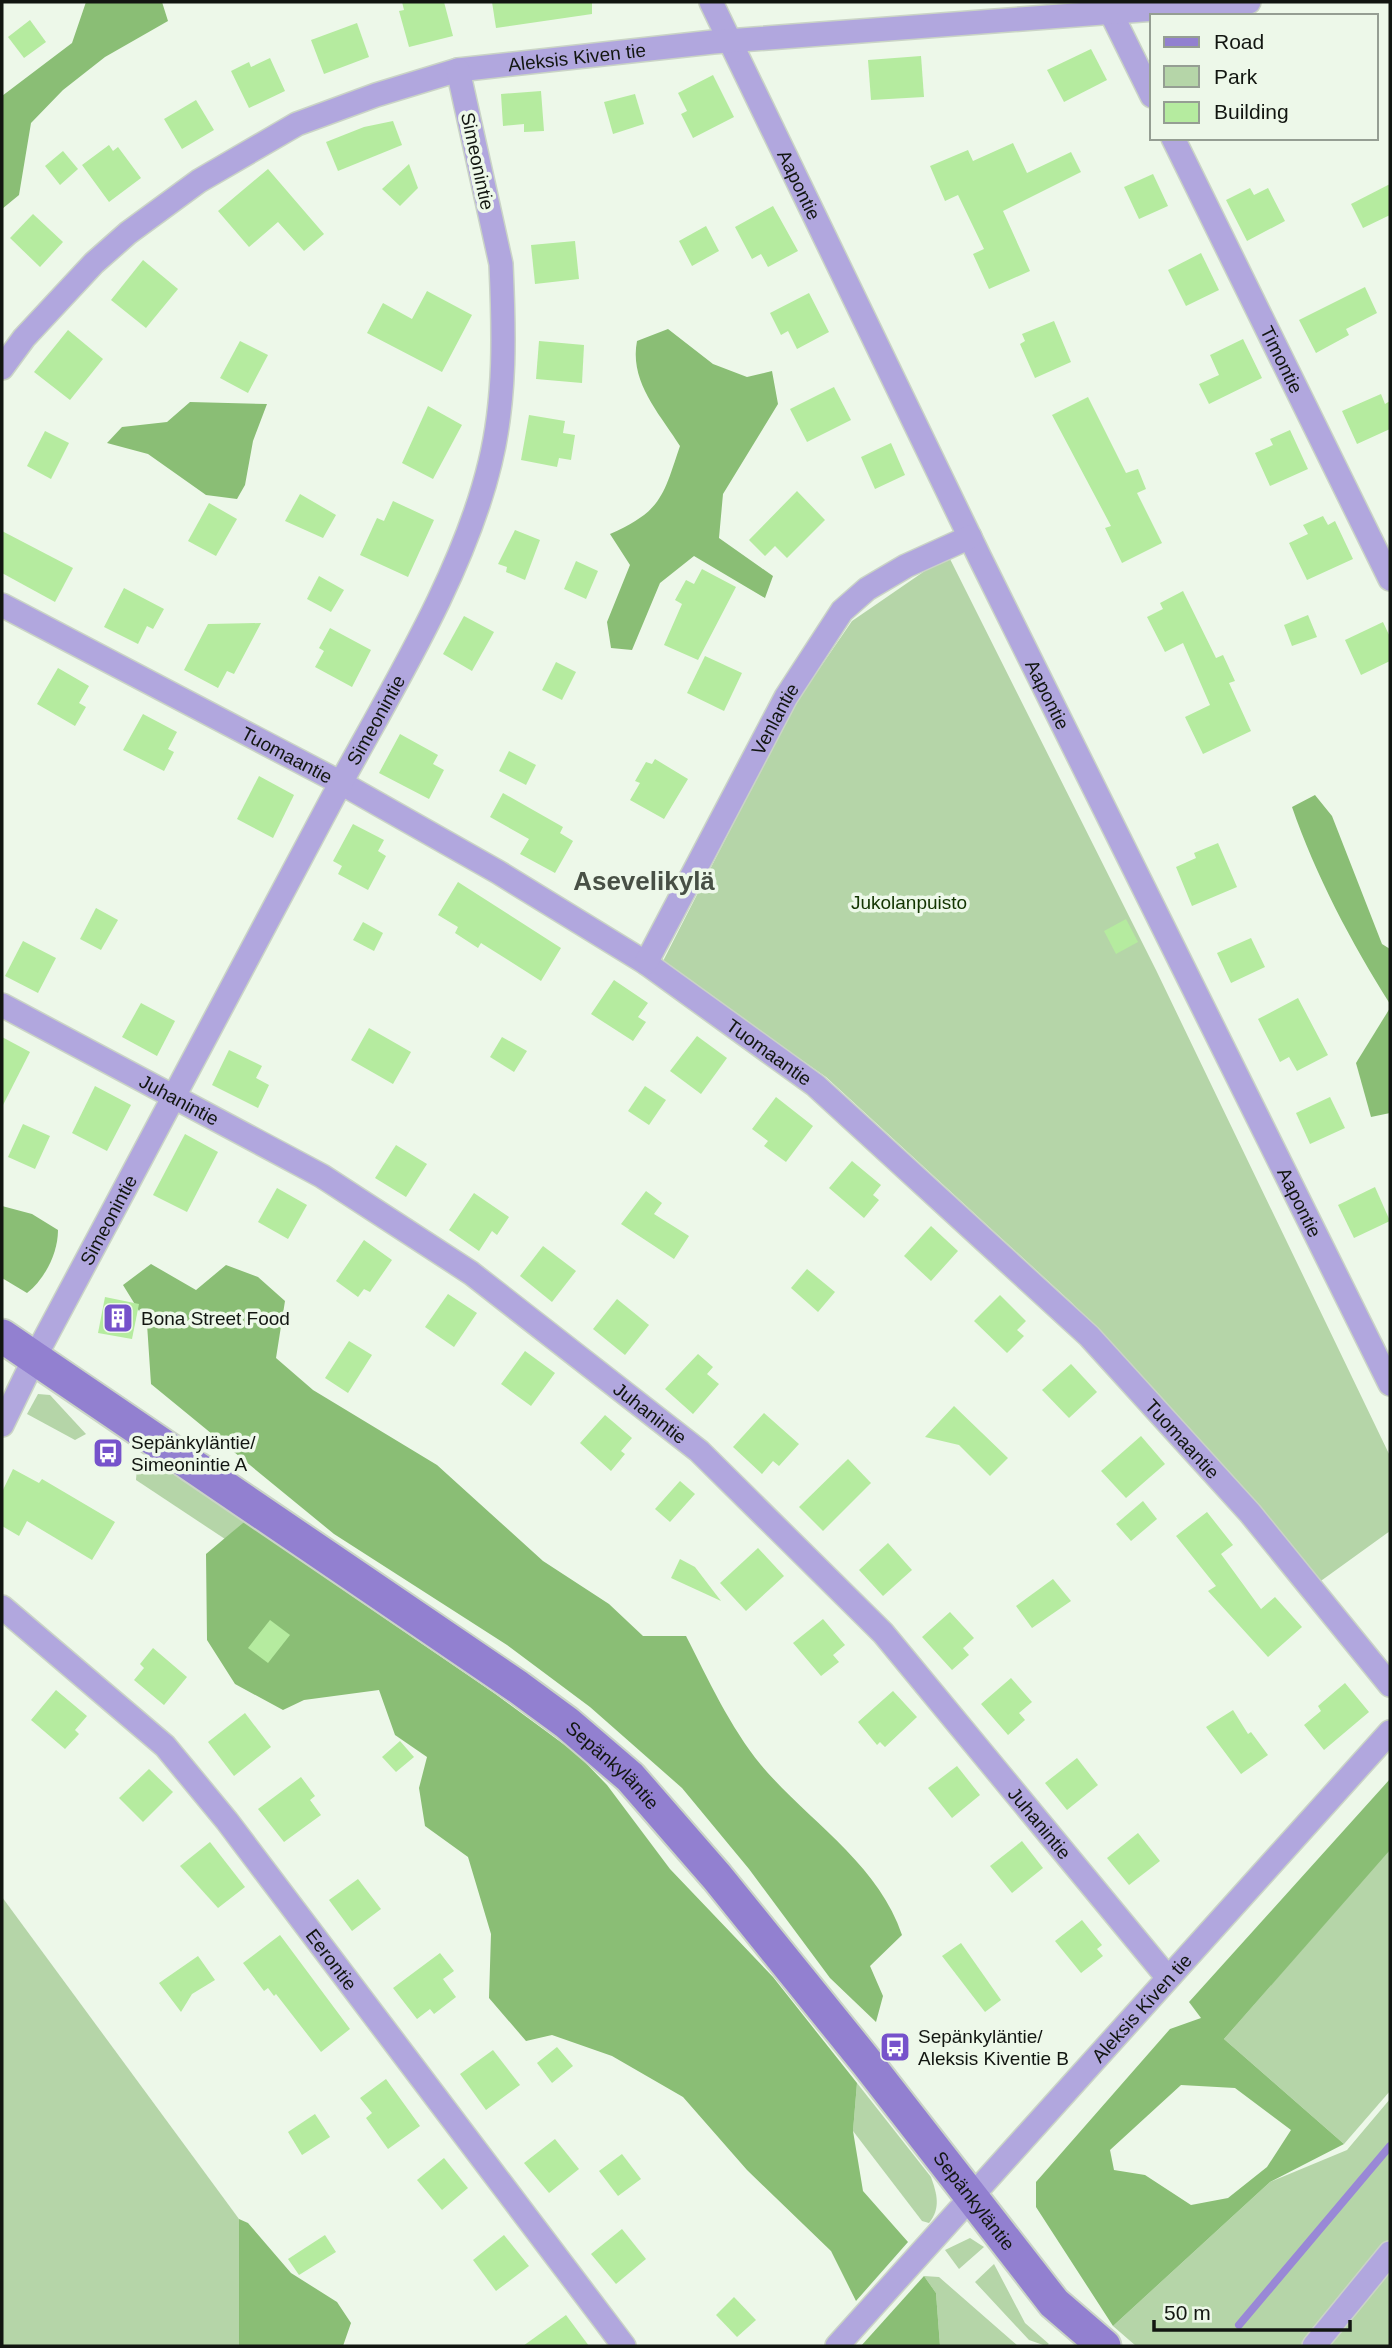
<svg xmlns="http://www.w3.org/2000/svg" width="1392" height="2348" font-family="Helvetica,sans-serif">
  <rect width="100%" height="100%" fill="#edf8e9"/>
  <!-- green -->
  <g fill="#b5d5a8">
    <path d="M948,555L1156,970L1390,1456V1531L1318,1583L1072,1303L826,1077L662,963L793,707L852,621Z"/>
    <path d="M38,1394L50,1395L86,1434L75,1440L27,1414Z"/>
    <path d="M137,1467L168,1469L244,1522L225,1539L136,1480Z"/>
    <path d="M1389,1850L1390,2091L1344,2144L1224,2039Z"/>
    <path d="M2,1897L239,2219V2346H2Z"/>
    <path d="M857,2083L931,2177C937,2194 941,2208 929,2223L922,2221L853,2131Z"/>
    <path d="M1390,2099V2346H1136L1113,2326L1270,2182L1347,2150Z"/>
    <path d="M970,2238L984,2247L959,2269L945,2250Z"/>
    <path d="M994,2264L1025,2323L1049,2344L1046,2346L1029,2340L975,2282Z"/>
    <path d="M924,2276L939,2277L1018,2346H940L936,2293Z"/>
  </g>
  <!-- forest -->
  <g fill="#8abe75" fill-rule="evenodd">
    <path d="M86,2H162L168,21L105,57L63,90L31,123L19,195L2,209V96L72,43Z"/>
    <path d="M668,329L713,364L747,377L772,371L778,404L723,494L719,538L773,576L765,598L694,556L660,583L632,650L611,648L607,622L630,565L610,534C662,511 663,496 680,446C660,414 629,382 637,341Z"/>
    <path d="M190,402L267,404L253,441L245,485L237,499L206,495L148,454L107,443L122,427L167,422Z"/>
    <path d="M1315,795L1332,816L1382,944L1390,949V1004C1351,942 1316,876 1292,807Z"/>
    <path d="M1390,1008V1113L1371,1117L1356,1063Z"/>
    <path d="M2,1206L32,1214L58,1230C58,1253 45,1279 27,1293L2,1278Z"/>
    <path d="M151,1264L196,1290L226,1265L258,1277L285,1301L276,1358L313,1390L437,1465L543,1561L609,1604L643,1636H686C708,1679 730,1727 761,1765C808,1821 878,1863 902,1935L870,1966L883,1996L876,2022L830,1978L749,1869L682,1788L590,1707L507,1645L334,1534L151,1384L147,1324L123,1285Z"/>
    <path d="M244,1522L494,1693L577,1754L607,1785L670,1869L773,1977L857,2083L853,2131L863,2191L908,2242L856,2301L831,2251L747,2170L683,2097L612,2056L552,2035L526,2041L489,1998L491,1934L468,1857L425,1826L419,1788L427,1757L395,1735L379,1690L304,1700L283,1710L235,1684L207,1640L206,1554Z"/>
    <path d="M1390,1779V1850L1224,2039L1344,2144L1270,2182L1113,2326L1036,2207V2182L1170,2029L1201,2018L1189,2002ZM1181,2085L1235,2088L1291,2130L1267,2167L1228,2198L1191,2205L1145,2175L1114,2170L1110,2150Z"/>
    <path d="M239,2219L248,2223L291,2273L337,2302L351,2323L343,2346H239Z"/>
    <path d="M924,2276L936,2293L940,2346H861Z"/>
  </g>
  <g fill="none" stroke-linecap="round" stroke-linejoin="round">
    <!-- stream -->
    <path stroke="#9988d6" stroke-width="8" d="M1239,2325L1390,2146"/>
  </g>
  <!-- building -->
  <g fill="#b5eb9f">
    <path d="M402,2H444L453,36L409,47L399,11L404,10Z"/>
    <path d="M492,2H592V14L496,28Z"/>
    <path d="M30,20L46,42L24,58L8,37Z"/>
    <path d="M357,23L369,57L324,74L311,40Z"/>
    <path d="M1091,49L1107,80L1064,102L1047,70Z"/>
    <path d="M921,56L924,97L871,100L868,60Z"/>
    <path d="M270,58L285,91L249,108L231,71L249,62L251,67Z"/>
    <path d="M713,75L734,117L693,138L681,114L687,111L678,93Z"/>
    <path d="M541,91L544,131L524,132V124L503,126L501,94Z"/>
    <path d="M635,94L644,124L613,134L604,102Z"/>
    <path d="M196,100L214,130L182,149L164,119Z"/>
    <path d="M393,121L402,145L338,171L326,142L364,127Z"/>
    <path d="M1013,143L1027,173L1071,152L1081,172L1003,211L1030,271L989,289L973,254L984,249L958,195L945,201L930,166L968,150L973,161Z"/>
    <path d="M109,145L113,151L118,147L141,178L109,202L82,165Z"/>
    <path d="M63,151L78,169L60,185L45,166Z"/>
    <path d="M409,164L418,188L400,206L382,189Z"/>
    <path d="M268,169L324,234L304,251L278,222L249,247L218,211Z"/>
    <path d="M1153,174L1168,206L1139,219L1124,187Z"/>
    <path d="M1390,184V215L1363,228L1351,204Z"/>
    <path d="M1250,188L1254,195L1268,188L1285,221L1247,241L1226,200Z"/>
    <path d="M773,206L798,251L768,267L761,254L752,259L735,227Z"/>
    <path d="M33,214L63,242L40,267L10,238Z"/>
    <path d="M706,226L719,251L692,266L679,241Z"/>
    <path d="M575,241L579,279L535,284L531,245Z"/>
    <path d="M1201,253L1219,290L1186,306L1168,270Z"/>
    <path d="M143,260L178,289L146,328L111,300Z"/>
    <path d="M1365,287L1377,313L1346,329L1349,335L1316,353L1299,320Z"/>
    <path d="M427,291L472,315L442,372L367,333L383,303L412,319Z"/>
    <path d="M809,293L829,332L797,349L788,331L781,335L770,313Z"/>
    <path d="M1054,321L1071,362L1035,378L1020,344L1025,341L1022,334Z"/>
    <path d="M68,330L103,359L70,400L34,372Z"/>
    <path d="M1243,339L1262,378L1209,404L1199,384L1219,375L1210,355Z"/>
    <path d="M240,341L268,355L248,393L220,378Z"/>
    <path d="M539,341L584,345L582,383L536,379Z"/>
    <path d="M834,387L851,420L807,442L790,409Z"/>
    <path d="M1381,394L1385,404L1390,401V429L1357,444L1342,411Z"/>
    <path d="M1088,397L1126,473L1138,469L1146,489L1137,493L1162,543L1122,563L1105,528L1111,526L1052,415Z"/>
    <path d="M428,406L462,425L433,479L402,463Z"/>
    <path d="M529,415L565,421L563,433L575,435L571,460L559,458L557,467L521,460Z"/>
    <path d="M1290,430L1308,469L1270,486L1255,453L1273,445L1270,439Z"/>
    <path d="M45,431L69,443L51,479L27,466Z"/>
    <path d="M891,443L905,475L875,489L861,457Z"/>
    <path d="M797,491L825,520L787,558L775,546L765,556L749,540Z"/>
    <path d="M300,494L336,515L323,538L285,521Z"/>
    <path d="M393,501L434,520L408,577L360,555L377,518L384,521Z"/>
    <path d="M209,503L237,519L216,556L188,541Z"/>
    <path d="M1323,516L1328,525L1335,521L1353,559L1307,580L1289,543L1308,534L1303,525Z"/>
    <path d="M515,530L540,540L525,580L506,572L507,567L498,564Z"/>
    <path d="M2,531L73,568L55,602L2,573Z"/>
    <path d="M576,561L598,571L586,599L564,589Z"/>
    <path d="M702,569L736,587L698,660L664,645L682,604L675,600L686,580L694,584Z"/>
    <path d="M319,576L344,590L331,612L307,599Z"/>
    <path d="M124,588L164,609L153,629L147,626L138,644L104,627Z"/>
    <path d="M1183,591L1216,658L1223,655L1235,681L1229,683L1251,731L1203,754L1185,717L1210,705L1183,643L1165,652L1147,617L1163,609L1160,603Z"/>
    <path d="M1308,615L1317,637L1292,646L1284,625Z"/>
    <path d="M464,616L494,632L472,671L443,654Z"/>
    <path d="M1383,622L1390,637V661L1361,675L1345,640Z"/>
    <path d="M261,623L234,674L227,671L218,688L184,670L208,624Z"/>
    <path d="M330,628L371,650L352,687L315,667L324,651L319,648Z"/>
    <path d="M705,656L742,673L724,711L687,693Z"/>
    <path d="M556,662L576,672L562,700L542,690Z"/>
    <path d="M58,668L89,686L79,703L86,707L75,726L37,704Z"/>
    <path d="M143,714L177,732L168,749L174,752L164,771L123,750Z"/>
    <path d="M400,734L438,755L433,764L444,770L429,799L379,773Z"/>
    <path d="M509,751L536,765L526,785L499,771Z"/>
    <path d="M655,759L688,779L664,819L630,800L640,783L635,781L646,762L652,764Z"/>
    <path d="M259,776L294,795L273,838L237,819Z"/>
    <path d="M503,793L563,827L560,833L573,841L555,873L520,854L529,839L490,817Z"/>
    <path d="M353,824L384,840L378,851L386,856L368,890L338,874L342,866L333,861Z"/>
    <path d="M1218,843L1237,887L1192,906L1176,867L1196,858L1194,853Z"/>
    <path d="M458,882L561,948L541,981L481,943L478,948L455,933L458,927L438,915Z"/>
    <path d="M96,908L118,920L101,950L80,939Z"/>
    <path d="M1126,919L1138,942L1116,954L1104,931Z"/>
    <path d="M363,922L383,933L374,951L353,940Z"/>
    <path d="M1251,938L1265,967L1231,983L1217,953Z"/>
    <path d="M23,941L56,958L38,993L5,976Z"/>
    <path d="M614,980L648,1003L638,1017L646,1022L633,1041L591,1014Z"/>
    <path d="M1298,998L1328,1055L1297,1071L1289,1057L1280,1062L1258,1019Z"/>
    <path d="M141,1003L175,1021L157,1056L122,1037Z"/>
    <path d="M369,1028L411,1052L393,1084L351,1060Z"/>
    <path d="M697,1036L727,1058L701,1094L670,1071Z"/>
    <path d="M2,1037L30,1052L2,1107Z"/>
    <path d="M502,1037L527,1051L514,1072L490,1057Z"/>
    <path d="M229,1050L262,1066L256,1078L269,1085L258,1108L212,1085Z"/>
    <path d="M95,1086L131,1105L107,1151L72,1133Z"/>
    <path d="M645,1086L666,1100L649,1125L628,1111Z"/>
    <path d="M776,1097L813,1126L786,1162L764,1146L768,1141L752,1129Z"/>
    <path d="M1330,1097L1345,1128L1310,1144L1296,1113Z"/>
    <path d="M23,1124L50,1136L35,1169L8,1157Z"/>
    <path d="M185,1134L218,1152L187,1212L153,1195Z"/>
    <path d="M396,1145L427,1164L406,1197L375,1178Z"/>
    <path d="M852,1161L881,1185L873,1195L879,1200L864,1218L829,1188Z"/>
    <path d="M1375,1187L1390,1221L1354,1238L1338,1205Z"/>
    <path d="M277,1188L307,1205L288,1239L258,1222Z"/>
    <path d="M646,1191L662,1203L654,1214L689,1236L674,1259L621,1224Z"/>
    <path d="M474,1193L509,1217L497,1235L492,1231L479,1251L449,1230Z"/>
    <path d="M931,1226L958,1251L931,1281L904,1256Z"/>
    <path d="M364,1240L392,1260L370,1292L364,1289L358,1297L336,1281Z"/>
    <path d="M543,1246L576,1271L552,1302L520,1276Z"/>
    <path d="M807,1269L835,1292L818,1312L791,1288Z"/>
    <path d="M448,1294L477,1313L454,1347L425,1327Z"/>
    <path d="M1000,1295L1026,1321L1017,1330L1024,1336L1007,1353L974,1321Z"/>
    <path d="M105,1297L139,1304L132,1339L98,1333Z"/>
    <path d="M617,1299L649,1325L625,1355L593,1329Z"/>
    <path d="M349,1341L372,1355L348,1393L325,1378Z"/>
    <path d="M525,1351L555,1373L531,1406L501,1384Z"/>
    <path d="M698,1354L713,1367L707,1374L719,1384L693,1414L665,1389Z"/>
    <path d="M1071,1364L1097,1392L1069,1418L1042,1390Z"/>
    <path d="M954,1406L1008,1458L990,1476L959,1445L925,1437Z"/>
    <path d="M764,1413L799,1444L779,1466L773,1461L762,1474L733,1447Z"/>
    <path d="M605,1415L632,1438L621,1451L625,1454L611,1471L580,1443Z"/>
    <path d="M1141,1436L1165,1464L1126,1498L1101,1471Z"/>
    <path d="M848,1459L871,1483L823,1531L799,1507Z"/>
    <path d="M13,1469L39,1483L42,1479L115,1522L92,1560L27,1521L19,1536L2,1526V1492Z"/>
    <path d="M680,1481L695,1494L670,1522L655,1509Z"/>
    <path d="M1143,1501L1157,1519L1131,1541L1116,1524Z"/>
    <path d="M1207,1512L1233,1545L1221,1554L1261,1609L1275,1597L1302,1627L1268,1657L1208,1591L1216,1586L1176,1536Z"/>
    <path d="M888,1543L912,1570L883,1596L859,1570Z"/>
    <path d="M758,1548L784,1576L746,1611L720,1583Z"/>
    <path d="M680,1559L695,1567L721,1601L671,1578Z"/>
    <path d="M1053,1579L1071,1601L1032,1628L1016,1606Z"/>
    <path d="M950,1612L974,1638L963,1648L969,1655L952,1670L922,1637Z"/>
    <path d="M823,1619L845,1645L833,1655L839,1662L821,1676L793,1643Z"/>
    <path d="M270,1620L290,1635L268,1663L248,1648Z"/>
    <path d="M153,1648L187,1677L164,1705L134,1680L144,1668L140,1664Z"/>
    <path d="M1011,1678L1032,1702L1019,1713L1025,1720L1008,1735L981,1704Z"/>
    <path d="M1345,1683L1369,1712L1324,1750L1304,1725L1321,1711L1318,1706Z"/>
    <path d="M56,1690L87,1716L75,1730L79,1734L65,1749L31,1720Z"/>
    <path d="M893,1691L917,1717L885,1747L880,1742L877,1745L858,1722Z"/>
    <path d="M1233,1710L1248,1734L1251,1732L1268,1755L1241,1774L1206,1727Z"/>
    <path d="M245,1713L271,1747L234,1776L208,1742Z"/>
    <path d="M400,1741L414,1757L396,1772L382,1757Z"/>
    <path d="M1077,1758L1098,1785L1067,1810L1045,1783Z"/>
    <path d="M957,1766L980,1795L952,1818L928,1788Z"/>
    <path d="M149,1769L173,1792L143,1822L119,1798Z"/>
    <path d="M301,1777L315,1796L310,1800L321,1815L284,1842L258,1809Z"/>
    <path d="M1138,1833L1160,1861L1129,1885L1107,1858Z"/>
    <path d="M1022,1841L1043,1868L1012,1893L990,1866Z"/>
    <path d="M210,1842L245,1887L218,1908L180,1866Z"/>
    <path d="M358,1879L381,1909L352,1931L329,1900Z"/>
    <path d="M1082,1920L1102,1945L1097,1949L1103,1956L1081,1973L1055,1941Z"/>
    <path d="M280,1935L350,2029L321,2052L276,1994L274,1996L268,1988L264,1991L243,1963Z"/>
    <path d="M961,1943L1001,2000L985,2012L942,1956Z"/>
    <path d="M440,1953L454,1971L443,1979L456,1997L434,2014L430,2009L417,2019L393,1988Z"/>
    <path d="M198,1956L215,1980L192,1994L181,2012L159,1983Z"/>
    <path d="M557,2047L573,2066L552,2083L537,2063Z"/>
    <path d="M493,2050L520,2085L486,2110L460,2074Z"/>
    <path d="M386,2079L420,2126L388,2149L366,2118L372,2113L360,2098Z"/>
    <path d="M315,2114L330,2137L302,2155L288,2132Z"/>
    <path d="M555,2139L579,2169L549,2193L524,2163Z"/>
    <path d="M622,2154L641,2179L618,2196L599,2171Z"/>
    <path d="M444,2158L468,2188L442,2210L417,2180Z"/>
    <path d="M622,2229L646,2259L616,2284L591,2254Z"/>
    <path d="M325,2235L336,2252L299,2275L288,2259Z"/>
    <path d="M504,2235L529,2266L496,2291L473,2260Z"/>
    <path d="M734,2297L756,2320L737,2337L716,2315Z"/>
    <path d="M566,2315L589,2346H523Z"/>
  </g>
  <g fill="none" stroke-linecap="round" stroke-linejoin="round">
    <!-- minor casing -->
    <g stroke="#cad4c6" stroke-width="26">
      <g id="minor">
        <path id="s1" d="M711,2L980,558L1390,1384"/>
        <path d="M1111,13L1152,96"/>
        <path id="s2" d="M1173,138L1390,579"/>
        <path id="s3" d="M2,368L24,338L94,263L128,233L199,181L297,124L376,95L458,70L713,42L1249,2"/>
        <path id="s4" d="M2,605L341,783L498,872L646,963L815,1085L1089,1336L1250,1513L1390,1685"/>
        <path id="s5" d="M646,963L786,697L842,611L867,589L906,566L970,537"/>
        <path id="s6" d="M2,1005L322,1176L471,1273L699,1451L883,1633L1168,1978"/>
        <path id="s7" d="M2,1425L35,1357C134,1172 232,987 331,801C386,698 463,577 490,463C506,398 504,330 501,264L458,70"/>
        <path id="s8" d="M2,1607L165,1746L227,1821L624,2346"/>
        <path id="s9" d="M837,2346L1390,1732"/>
        <path d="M1314,2346L1390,2253"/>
      </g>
    </g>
    <!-- secondary casing -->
    <g stroke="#cad4c6" stroke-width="37">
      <g id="secondary">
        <path id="s10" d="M2,1336L518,1687L567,1723L630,1777L717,1877L868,2064L1054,2303L1104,2346"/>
      </g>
    </g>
    <!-- minor -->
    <use href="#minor" stroke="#b1a7de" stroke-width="23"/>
    <!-- secondary -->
    <use href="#secondary" stroke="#9280d0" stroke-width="33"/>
  </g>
  <!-- icons -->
  <defs>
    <g id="building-square" transform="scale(1.575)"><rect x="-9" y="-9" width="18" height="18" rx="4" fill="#7652cb" stroke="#edf8e9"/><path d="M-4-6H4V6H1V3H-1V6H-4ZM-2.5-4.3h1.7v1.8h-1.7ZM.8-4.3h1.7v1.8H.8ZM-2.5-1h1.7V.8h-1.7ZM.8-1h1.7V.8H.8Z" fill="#fff"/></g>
    <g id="bus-square" transform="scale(1.575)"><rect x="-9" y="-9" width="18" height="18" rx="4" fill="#7652cb" stroke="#edf8e9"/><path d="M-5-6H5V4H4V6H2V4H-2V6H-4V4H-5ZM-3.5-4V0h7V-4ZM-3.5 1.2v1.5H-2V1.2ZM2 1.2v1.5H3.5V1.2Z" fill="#fff"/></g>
  </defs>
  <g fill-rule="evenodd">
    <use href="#building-square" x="118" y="1318"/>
    <use href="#bus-square" x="108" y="1453"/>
    <use href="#bus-square" x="895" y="2047"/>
  </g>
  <g text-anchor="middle" stroke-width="7" stroke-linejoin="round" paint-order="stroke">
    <!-- street labels -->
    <g font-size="19" fill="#121611" stroke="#edf8e9">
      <text dy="7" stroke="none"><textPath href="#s3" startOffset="676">Aleksis Kiven tie</textPath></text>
      <text transform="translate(478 161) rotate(78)" y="7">Simeonintie</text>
      <text dy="7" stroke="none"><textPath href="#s1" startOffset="203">Aapontie</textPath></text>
      <text dy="7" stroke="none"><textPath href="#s2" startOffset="247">Timontie</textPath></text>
      <text dy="7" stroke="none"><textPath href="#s1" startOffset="770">Aapontie</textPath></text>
      <text dy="7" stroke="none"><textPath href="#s5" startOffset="276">Venlantie</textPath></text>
      <text dy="7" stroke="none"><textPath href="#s7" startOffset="798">Simeonintie</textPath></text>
      <text dy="7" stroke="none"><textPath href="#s4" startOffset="322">Tuomaantie</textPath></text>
      <text dy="7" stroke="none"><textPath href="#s4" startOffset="889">Tuomaantie</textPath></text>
      <text dy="7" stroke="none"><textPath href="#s6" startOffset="201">Juhanintie</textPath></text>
      <text dy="7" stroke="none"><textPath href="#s1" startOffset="1337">Aapontie</textPath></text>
      <text dy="7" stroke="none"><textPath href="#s7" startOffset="231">Simeonintie</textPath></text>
      <text dy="7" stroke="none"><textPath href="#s6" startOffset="768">Juhanintie</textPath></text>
      <text dy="7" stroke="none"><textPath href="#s4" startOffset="1456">Tuomaantie</textPath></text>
      <text dy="7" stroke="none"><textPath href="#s10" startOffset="747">Sepänkyläntie</textPath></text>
      <text dy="7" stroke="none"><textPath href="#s6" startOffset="1335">Juhanintie</textPath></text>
      <text dy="7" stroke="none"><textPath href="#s8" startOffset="485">Eerontie</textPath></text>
      <text dy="7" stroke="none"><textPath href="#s9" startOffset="455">Aleksis Kiven tie</textPath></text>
      <text dy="7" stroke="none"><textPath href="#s10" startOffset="1314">Sepänkyläntie</textPath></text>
    </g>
    <!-- park labels -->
    <g font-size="19" fill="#123400" stroke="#edf8e9">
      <text x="909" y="909">Jukolanpuisto</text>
    </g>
    <!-- poi labels -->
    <g font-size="19" fill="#121611" stroke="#edf8e9" text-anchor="start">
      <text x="141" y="1325">Bona Street Food</text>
      <text x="131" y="1449">Sepänkyläntie/<tspan x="131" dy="22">Simeonintie A</tspan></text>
      <text x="918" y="2043">Sepänkyläntie/<tspan x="918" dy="22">Aleksis Kiventie B</tspan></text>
    </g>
    <!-- district labels -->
    <g font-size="26" font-weight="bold" fill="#485045" stroke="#edf8e9">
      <text x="644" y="890">Asevelikylä</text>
    </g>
  </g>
  <!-- border -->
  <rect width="1392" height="2348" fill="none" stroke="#121611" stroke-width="7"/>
  <!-- legend -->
  <rect x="1150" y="14" width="228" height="126" fill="#edf8e9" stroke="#959e93" stroke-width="2"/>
  <rect x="1164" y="37" width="35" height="10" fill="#9280d0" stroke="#959e93" stroke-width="2"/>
  <text x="1214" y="49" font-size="21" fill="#121611">Road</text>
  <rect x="1164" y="66" width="35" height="21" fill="#b5d5a8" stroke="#959e93" stroke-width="2"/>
  <text x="1214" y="84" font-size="21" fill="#121611">Park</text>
  <rect x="1164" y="102" width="35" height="21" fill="#b5eb9f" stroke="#959e93" stroke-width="2"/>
  <text x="1214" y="119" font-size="21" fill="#121611">Building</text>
  <!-- scale -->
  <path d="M1154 2320v10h196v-10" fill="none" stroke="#121611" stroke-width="3.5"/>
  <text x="1164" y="2320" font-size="21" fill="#121611" stroke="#edf8e9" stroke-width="5" paint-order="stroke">50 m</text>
</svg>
